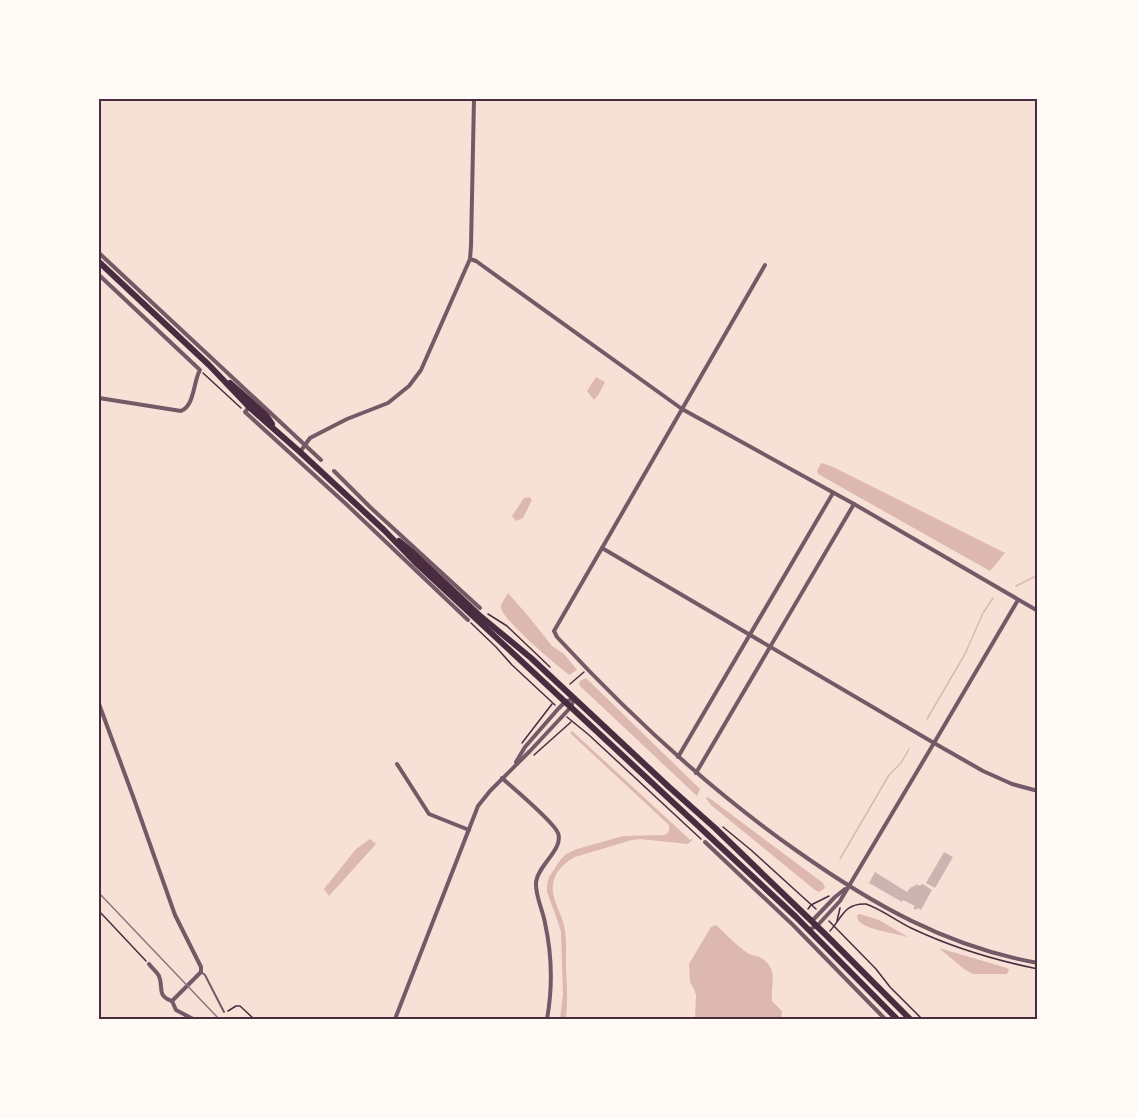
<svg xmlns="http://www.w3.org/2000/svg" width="1137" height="1118" font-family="'IBM Plex Serif',serif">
  <rect width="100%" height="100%" fill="#f7e1d7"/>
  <!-- water -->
  <g fill="#dcb8b0">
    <path d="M596,377L605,382L599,394L594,400L587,391Z"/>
    <path d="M821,463L831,466L1005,553L990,571L818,474L817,471Z"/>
    <path d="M529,497L532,500L523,518L516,521L512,516L524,498Z"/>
    <path d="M508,593L529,617L552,646L564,654L577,670L569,675C558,666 499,618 501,606C502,602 506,597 508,593Z"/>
    <path d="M586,678L700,789L697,796L579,685L580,681Z"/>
    <path d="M572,731L687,837L690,840L694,838L688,844L640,839L632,840L575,857C565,862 554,872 553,885C551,898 561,912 564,925C567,939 566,953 566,967C567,985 568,1002 566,1019H560L563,994L561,932L558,922L547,892V885L549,877L561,859L566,854L577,849L623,836L664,835C669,834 670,829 669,825L570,733Z"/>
    <path d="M708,797L823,883L825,888L819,892L815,890L711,805L706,798Z"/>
    <path d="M370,839L376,844L329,896L324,889L356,849Z"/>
    <path d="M860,914L879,920L908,937C897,934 870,930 861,923C857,920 858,919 857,915Z"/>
    <path d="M716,925C726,934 735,944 746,952C751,956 758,955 763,959C767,962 771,967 772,971C774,981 771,991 772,1001L782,1011L781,1019H695L696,995L694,989L690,982L689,964L711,927Z"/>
    <path d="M939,948L1007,968L1009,970L1007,974H973L964,969Z"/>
  </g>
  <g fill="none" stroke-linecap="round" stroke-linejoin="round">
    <!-- stream -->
    <g stroke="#dcb8b0" stroke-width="1.5">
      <path d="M1016,586L1038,575"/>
      <path d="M927,719L965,654L983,613L993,598"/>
      <path d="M840,859L889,775L901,763L909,749"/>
    </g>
  </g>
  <!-- building -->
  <g fill="#ccb4b1">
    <path d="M944,852L953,857L935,888L926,883Z"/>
    <path d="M875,872L907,892L910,888L918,884V886L923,884L932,890L921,910L918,908L916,910L913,908L915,906L903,900L902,902L869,883Z"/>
  </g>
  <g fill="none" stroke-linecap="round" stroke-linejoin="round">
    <!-- path -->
    <g stroke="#4a2c40" stroke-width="1.5">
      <path d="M203,373L241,408"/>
      <path d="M488,614L507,626L550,667"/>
      <path d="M471,623L496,647L512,665L555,705"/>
      <path d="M570,684L584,672"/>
      <path d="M567,717L589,735L701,839"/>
      <path d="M522,743L552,704"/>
      <path d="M534,755L571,722"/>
      <path d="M723,827L751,850L816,909"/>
      <path d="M808,909L811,905L829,896"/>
      <path d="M99,911L146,961"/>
      <path d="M829,921L876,969L890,987L922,1019"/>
      <path d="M837,921L840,908"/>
      <path d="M830,931C842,918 844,903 866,904C881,909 895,920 911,928C951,947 994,960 1038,969"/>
      <path d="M228,1011L236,1006H240L254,1019"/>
    </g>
    <!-- service -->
    <path stroke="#755966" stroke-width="2" d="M201,972L205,975L224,1012"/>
    <!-- minor -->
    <g stroke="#755966" stroke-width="4">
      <path d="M99,253L321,460"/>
      <path d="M470,259L476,261L682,409L854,504L1038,611"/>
      <path d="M99,275L200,370C193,382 195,405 181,411L99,398"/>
      <path d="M250,406L245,412L345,503L468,620"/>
      <path d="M300,452L310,438L347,419L388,403L409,386L421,370L470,259L471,246L474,99"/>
      <path d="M334,471L370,507L480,608"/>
      <path d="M602,548L765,265"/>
      <path d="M1018,600L934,743L602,548L554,631L557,637C630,716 709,789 797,851C872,904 947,947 1038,963"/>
      <path d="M99,704L134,799L175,915L201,967V972L172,1001"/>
      <path d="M678,757L833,493"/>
      <path d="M516,762L525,747L558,709L565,702L574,698"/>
      <path d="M397,764L429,814L469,830"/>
      <path d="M696,773L854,504"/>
      <path d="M502,778C514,789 553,821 558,833C564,849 538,865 536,882C535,896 543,910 545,923C552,955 553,986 547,1019"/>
      <path d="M705,842L793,925L885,1019"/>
      <path d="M812,921L835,897L845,889"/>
      <path d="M808,930L817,926L840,901L934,743L983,771L1012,784L1038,791"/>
      <path d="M149,964C152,968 157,972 159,976C164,988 156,995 172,1001L176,1010L193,1019"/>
      <path d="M395,1019L478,806L490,791L530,751L571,707L574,699"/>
    </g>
    <!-- primary -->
    <g stroke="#4a2c40" stroke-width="6">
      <path d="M99,262L209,365L249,407L300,452L384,530L415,562L796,917L897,1019"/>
      <path d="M230,383L266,415L272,424"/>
      <path d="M399,541L411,551L479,615L531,658L669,787L715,828L826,935L910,1019"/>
    </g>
    <!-- rail -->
    <path stroke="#8f747c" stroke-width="1.5" d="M99,893L219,1019"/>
  </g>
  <!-- border -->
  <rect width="1137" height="1118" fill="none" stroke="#fffaf5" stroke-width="201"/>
  <rect x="100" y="100" width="936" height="918" fill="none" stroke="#4a2c40" stroke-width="2"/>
</svg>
